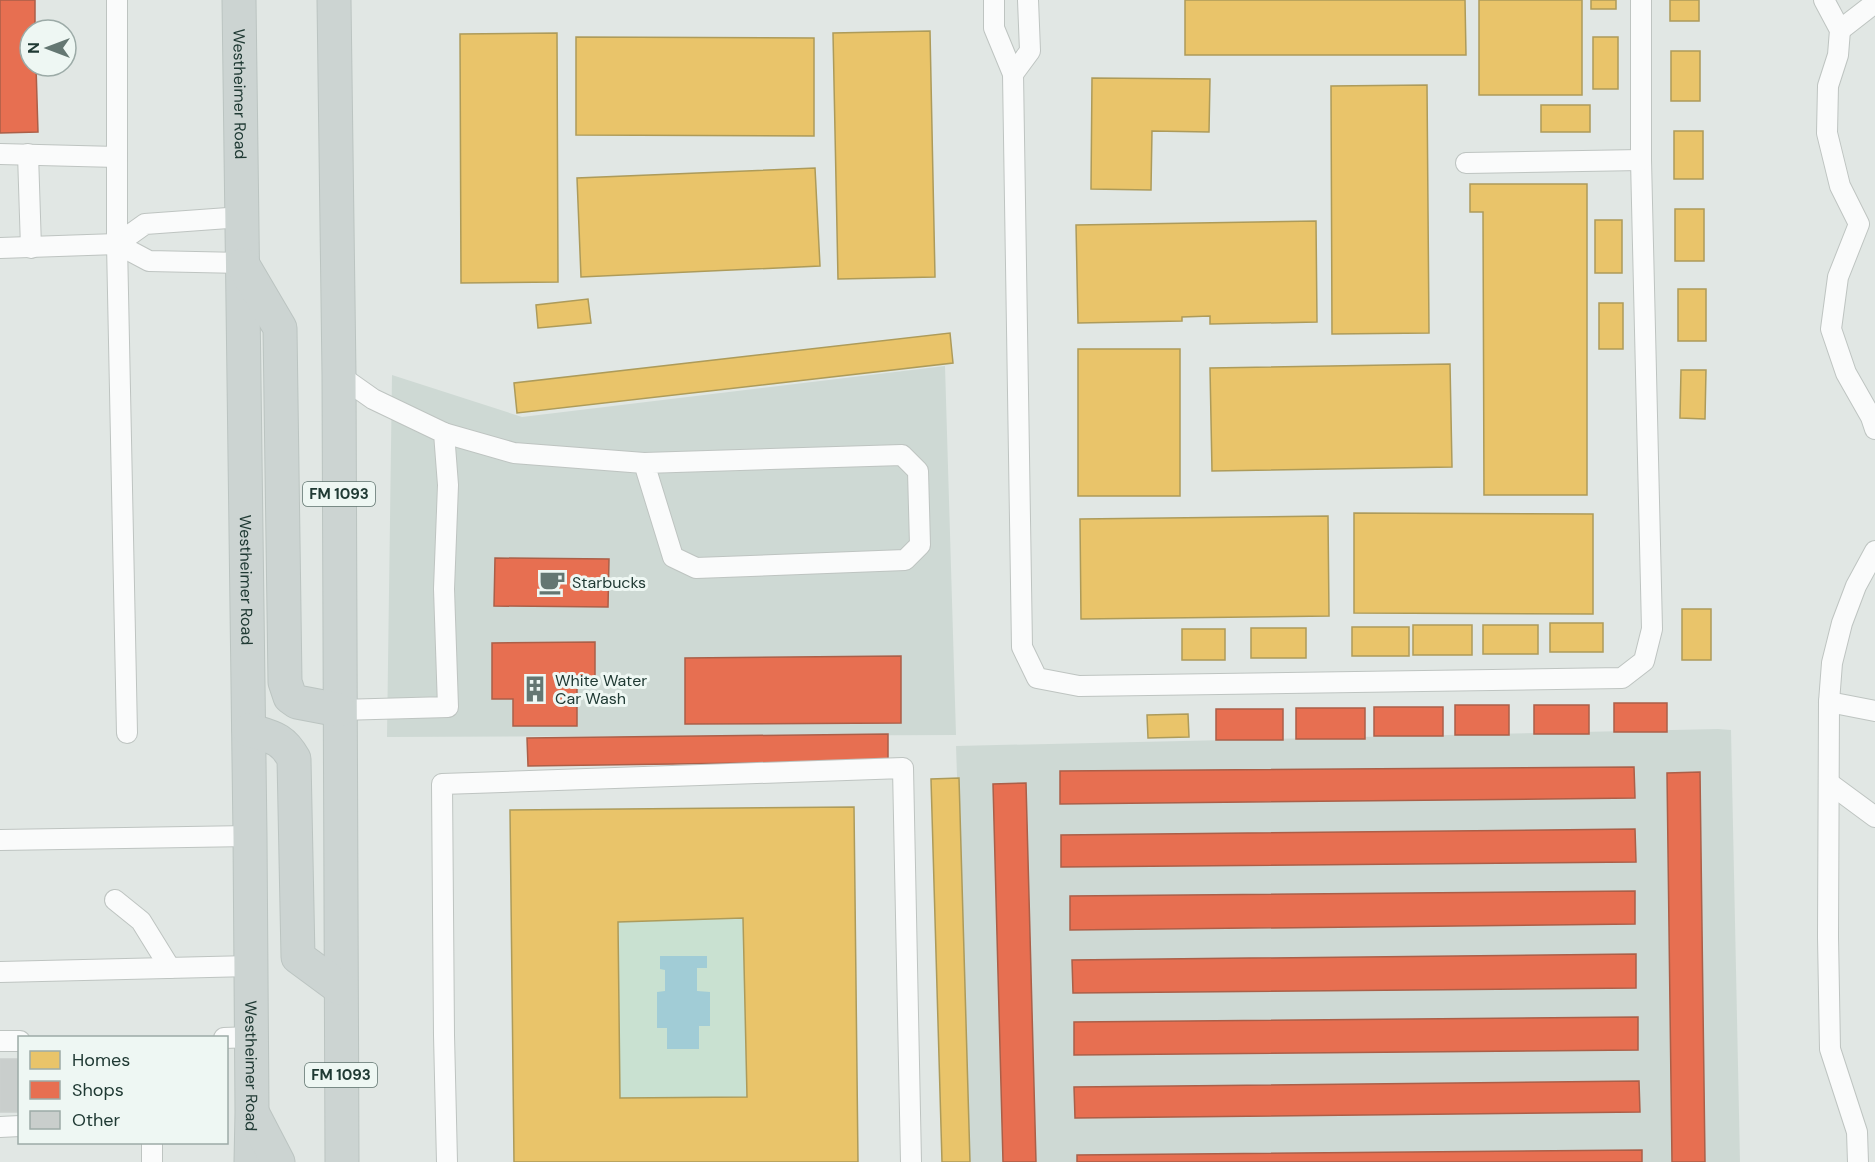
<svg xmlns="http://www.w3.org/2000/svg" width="1875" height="1162" font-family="'DM Sans',sans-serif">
  <rect width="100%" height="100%" fill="#e1e7e4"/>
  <!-- built -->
  <g fill="#ced9d4">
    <path d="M945,366L956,735L387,737L392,375L522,417Z"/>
    <path d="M1718,729L1731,730L1740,1162H970L956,746Z"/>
  </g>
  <!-- green -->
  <path fill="#c9e1d1" d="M743,918L747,1097L620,1098L618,922Z"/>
  <!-- water -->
  <path fill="#a1ccd6" d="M660,956H707V968H697V991L710,992V1026H699V1049H667V1028H657V992L665,991V970L660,969Z"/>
  <!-- homes -->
  <g fill="#e9c46a" stroke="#ad9b5a" stroke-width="1.5" fill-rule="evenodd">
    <path d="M1185,0H1465L1466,55H1185Z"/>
    <rect x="1479" y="0" width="103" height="95"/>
    <rect x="1591" y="0" width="25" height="9"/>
    <rect x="1670" y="0" width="29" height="21"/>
    <path d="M930,31L935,277L838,279L833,33Z"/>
    <path d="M557,33L558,282L461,283L460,34Z"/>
    <path d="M576,37L814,38V136L576,135Z"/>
    <rect x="1593" y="37" width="25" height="52"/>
    <rect x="1671" y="51" width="29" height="50"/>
    <path d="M1092,78L1210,79L1209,132L1152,131L1151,190L1091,189Z"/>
    <path d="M1427,85L1429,333L1332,334L1331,86Z"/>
    <rect x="1541" y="105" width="49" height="27"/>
    <rect x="1674" y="131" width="29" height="48"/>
    <path d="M815,168L820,266L581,277L577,178Z"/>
    <path d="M1470,184H1587V495H1484L1483,212H1470Z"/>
    <rect x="1675" y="209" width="29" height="52"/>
    <rect x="1595" y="220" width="27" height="53"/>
    <path d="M1316,221L1317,322L1210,324V316L1182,317V321L1078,323L1076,225Z"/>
    <rect x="1678" y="289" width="28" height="52"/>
    <path d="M588,299L591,323L538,328L536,305Z"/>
    <rect x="1599" y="303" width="24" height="46"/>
    <path d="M950,333L953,363L517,413L514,383Z"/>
    <rect x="1078" y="349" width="102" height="147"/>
    <path d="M1450,364L1452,467L1212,471L1210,368Z"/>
    <path d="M1681,370H1706L1705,419L1680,418Z"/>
    <path d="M1354,513L1593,514V614L1354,613Z"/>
    <path d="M1328,516L1329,616L1081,619L1080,519Z"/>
    <rect x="1682" y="609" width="29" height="51"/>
    <rect x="1550" y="623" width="53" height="29"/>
    <rect x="1413" y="625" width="59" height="30"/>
    <rect x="1483" y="625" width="55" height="29"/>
    <rect x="1352" y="627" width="57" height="29"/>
    <rect x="1251" y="628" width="55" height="30"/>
    <rect x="1182" y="629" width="43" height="31"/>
    <path d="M1188,714L1189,737L1148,738L1147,715Z"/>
    <path d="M959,778L970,1162H942L931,779Z"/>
    <path d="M854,807L858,1162H514L510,810ZM743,918L747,1097L620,1098L618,922Z"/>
  </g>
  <!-- shops -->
  <g fill="#e76f51" stroke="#ab5f48" stroke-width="1.5">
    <path d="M0,0H35V30H30V66H36L38,132L0,133Z"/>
    <path d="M495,558L609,559L608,607L494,606Z"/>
    <path d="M595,642V679H577V726H513V699H492V643Z"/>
    <path d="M901,656V723L685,724V658Z"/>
    <rect x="1614" y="703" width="53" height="29"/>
    <rect x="1455" y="705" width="54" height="30"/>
    <rect x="1534" y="705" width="55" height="29"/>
    <rect x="1374" y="707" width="69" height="29"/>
    <rect x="1296" y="708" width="69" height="31"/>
    <rect x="1216" y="709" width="67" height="31"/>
    <path d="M888,734V761L528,766L527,738Z"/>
    <path d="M1634,767L1635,798L1060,804V771Z"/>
    <path d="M1700,772L1705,1162H1672L1667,773Z"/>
    <path d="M1026,783L1036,1162H1003L993,784Z"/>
    <path d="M1635,829L1636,862L1061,867V835Z"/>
    <path d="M1635,891V924L1070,930V896Z"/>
    <path d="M1636,954V988L1073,993L1072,960Z"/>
    <path d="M1638,1017V1050L1074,1055V1022Z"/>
    <path d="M1639,1081L1640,1112L1075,1118L1074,1087Z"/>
    <path d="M1642,1150V1162H1077V1155Z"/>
  </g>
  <!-- building -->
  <rect fill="#c9cecc" stroke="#cad0cd" stroke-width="1.5" x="0" y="1059" width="20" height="53"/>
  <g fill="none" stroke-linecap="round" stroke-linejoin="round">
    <!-- service casing -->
    <g stroke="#bec4c1" stroke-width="22">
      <g id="service">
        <path d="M117,0V244L127,733"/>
        <path d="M994,0V28L1013,74L1022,647L1037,678L1079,686L1622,678L1644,661L1652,629L1641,160V0"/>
        <path d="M1824,0L1840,30L1838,55L1828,86L1827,133L1840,186L1859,224L1838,277L1831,329L1846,373L1871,417L1875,429"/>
        <path d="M1840,30L1871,6L1873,0"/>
        <path d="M1013,74L1030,51L1028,0"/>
        <path d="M0,154L117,157"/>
        <path d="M28,154L31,248"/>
        <path d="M1466,163L1641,160"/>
        <path d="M117,244L145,224L242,217"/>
        <path d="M0,248L117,244L149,261L242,263"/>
        <path d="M339,375L373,399L444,433L448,485L444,589L448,707L339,710"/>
        <path d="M444,433L514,453L644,463L902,455L918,471L920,545L905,560L696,568L673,557L644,463"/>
        <path d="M1829,702L1875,711"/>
        <path d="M1829,783L1875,817"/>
        <path d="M0,840L250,836"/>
        <path d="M115,900L141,921L170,968"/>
        <path d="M0,972L251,966"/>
        <path d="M224,1038L252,1037"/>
        <path d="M0,1041H20"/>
        <path d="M0,1127L20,1126"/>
        <path d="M152,1142V1162"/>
        <path d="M447,1162L444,1035L442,784L903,768L911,1162"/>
        <path d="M1858,1162L1857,1132L1830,1049L1828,937L1829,702L1832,663L1842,623L1856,586L1875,551"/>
      </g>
    </g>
    <!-- primary casing -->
    <g stroke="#bbc4c1" stroke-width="35">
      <g id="primary">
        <path id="s1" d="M239,0L250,836L252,1112L251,1162"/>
        <path d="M334,0L339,375L342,1162"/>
        <path d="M243,265L280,328L285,682L290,697L297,702L339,710"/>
        <path d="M249,730C271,737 282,737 294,759L298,957L340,988"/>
        <path d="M253,1114L278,1162"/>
      </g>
    </g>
    <!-- service -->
    <use href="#service" stroke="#fafbfb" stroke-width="20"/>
    <!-- primary -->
    <use href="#primary" stroke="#ccd4d2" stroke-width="33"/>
  </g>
  <!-- icons -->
  <defs>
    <g id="cafe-bare" transform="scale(2.07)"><path d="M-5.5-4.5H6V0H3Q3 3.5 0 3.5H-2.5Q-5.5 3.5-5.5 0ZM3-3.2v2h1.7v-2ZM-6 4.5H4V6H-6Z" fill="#647772" stroke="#eef7f3" stroke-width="2.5" paint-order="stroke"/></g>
    <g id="building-bare" transform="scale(2.07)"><path d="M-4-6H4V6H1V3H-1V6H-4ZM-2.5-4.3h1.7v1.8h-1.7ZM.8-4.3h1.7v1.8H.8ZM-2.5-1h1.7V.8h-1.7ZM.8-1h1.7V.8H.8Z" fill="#647772" stroke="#eef7f3" stroke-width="2.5" paint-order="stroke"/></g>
  </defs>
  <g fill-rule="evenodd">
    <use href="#cafe-bare" x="552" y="582"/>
    <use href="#building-bare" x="535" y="689"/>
  </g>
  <g text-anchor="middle" stroke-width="6" stroke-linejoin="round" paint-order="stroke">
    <!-- shield labels -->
    <g fill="#eef7f3" stroke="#5e736d" stroke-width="1.5">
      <rect x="303" y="482" width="72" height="24" rx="4.5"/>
      <rect x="305" y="1063" width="72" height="24" rx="4.5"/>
    </g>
    <g font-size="15" font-weight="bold" fill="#203a34">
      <text x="339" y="499">FM 1093</text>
      <text x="341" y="1080">FM 1093</text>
    </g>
    <!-- street labels -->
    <g font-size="16" fill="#203a34" stroke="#eef7f3">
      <text dy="6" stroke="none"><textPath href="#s1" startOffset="94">Westheimer Road</textPath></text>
      <text dy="6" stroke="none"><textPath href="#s1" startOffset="580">Westheimer Road</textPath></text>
      <text dy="6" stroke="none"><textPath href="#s1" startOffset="1066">Westheimer Road</textPath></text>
    </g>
    <!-- poi labels -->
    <g font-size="16" fill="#203a34" stroke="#eef7f3" text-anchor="start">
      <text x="572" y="588">Starbucks</text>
      <text x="555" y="686">White Water<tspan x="555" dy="18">Car Wash</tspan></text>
    </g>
  </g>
  <!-- legend -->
  <rect x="18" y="1036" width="210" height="108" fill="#eef7f3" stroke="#9caba7" stroke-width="1.5"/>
  <rect x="30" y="1051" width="30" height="18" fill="#e9c46a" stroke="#9caba7" stroke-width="1.5"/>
  <text x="72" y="1066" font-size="18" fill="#203a34">Homes</text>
  <rect x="30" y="1081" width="30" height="18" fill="#e76f51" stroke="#9caba7" stroke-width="1.5"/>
  <text x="72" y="1096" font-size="18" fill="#203a34">Shops</text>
  <rect x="30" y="1111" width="30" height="18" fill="#c9cecc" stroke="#9caba7" stroke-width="1.5"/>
  <text x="72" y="1126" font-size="18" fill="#203a34">Other</text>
  <!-- north arrow -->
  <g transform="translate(48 48) rotate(270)"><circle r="28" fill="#eef7f3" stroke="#9caba7" stroke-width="1.5"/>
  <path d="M0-4.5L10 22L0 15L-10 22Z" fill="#647772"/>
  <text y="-9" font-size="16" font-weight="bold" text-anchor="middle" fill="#203a34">N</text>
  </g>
</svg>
